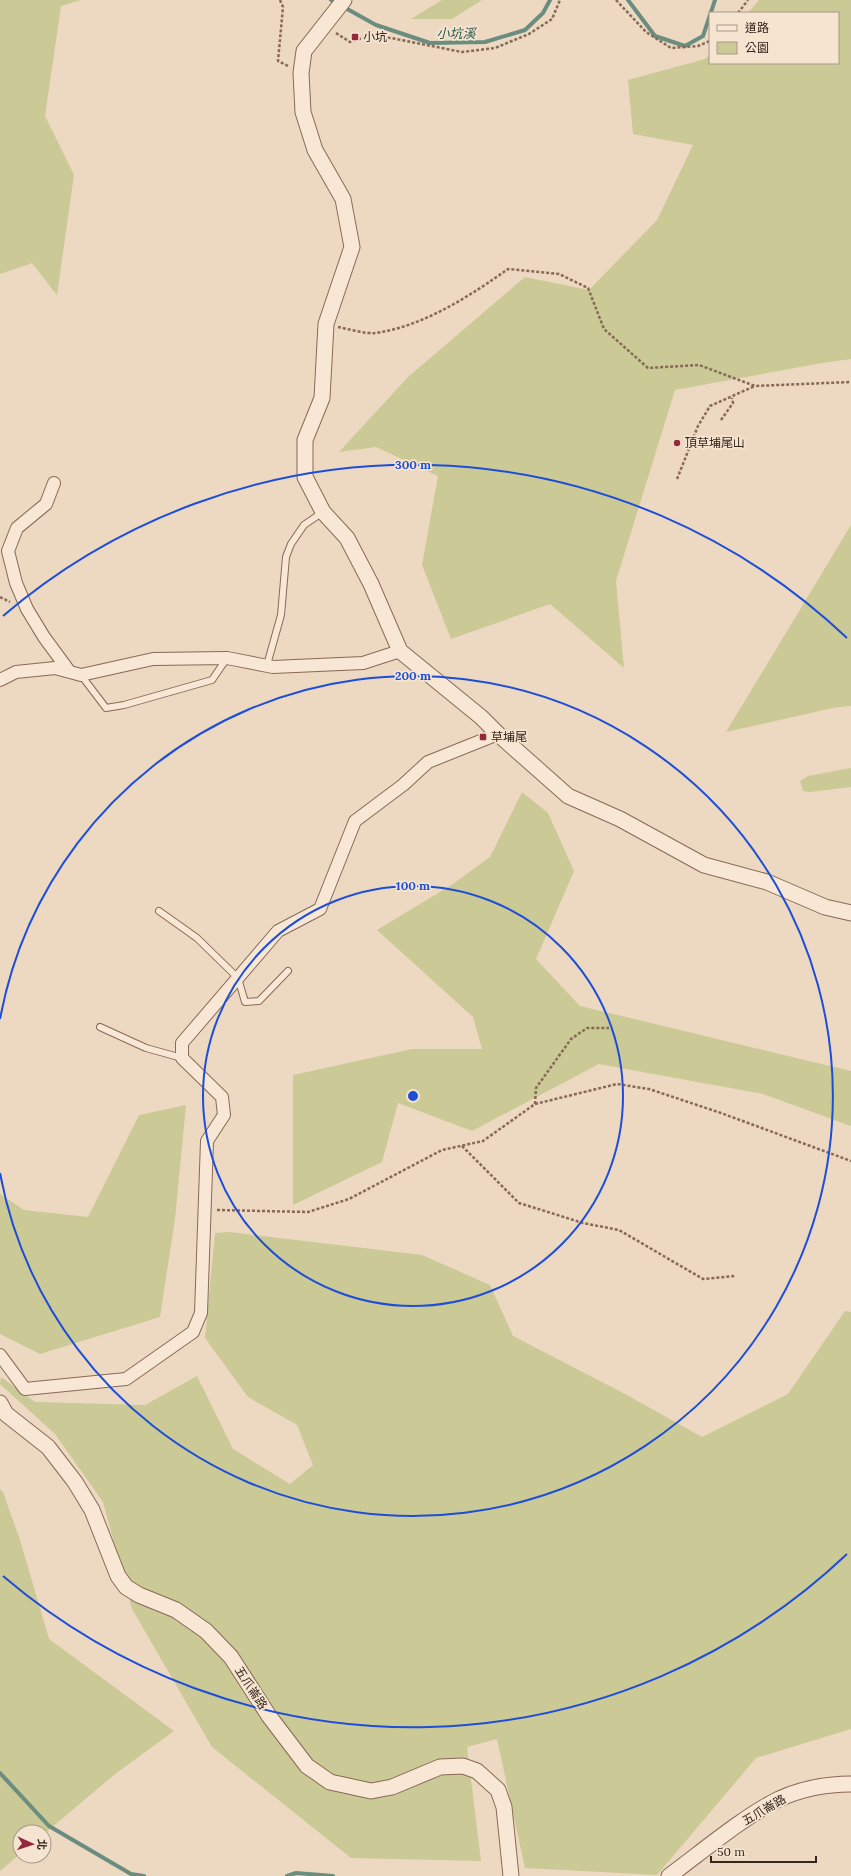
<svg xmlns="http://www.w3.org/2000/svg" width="851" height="1876" font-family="Lora,'Noto Sans TC',serif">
  <rect width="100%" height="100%" fill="#edd9c1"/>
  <!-- green -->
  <g fill="#cbc995">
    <path d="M0,0H81L61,6L45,116L74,175L57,295L32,263L0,274Z"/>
    <path d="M442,0H482L452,19H411Z"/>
    <path d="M759,0H851V359L822,363L675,390L616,581L624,668L550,604L451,639L422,565L438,476L376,447L339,452L408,377L525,277L589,290L657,220L693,145L633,134L628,80L705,59L710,54V63H838V13H748Z"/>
    <path d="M851,525V706L833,708L726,732Z"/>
    <path d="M851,768V787L810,792L803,791L800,781L808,776Z"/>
    <path d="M522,792L548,813L574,871L536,959L580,1006L851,1071V1126L763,1094L599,1064L472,1131L398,1103L382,1162L293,1205V1075L412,1049H482L473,1017L377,930L453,884L490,857Z"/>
    <path d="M186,1105L175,1219L160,1317L40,1354L0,1334V1194L24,1210L88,1217L139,1115Z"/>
    <path d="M229,1232L422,1255L490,1285L513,1336L627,1395L702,1437L788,1394L845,1311L851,1312V1729L756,1758L657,1875L525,1868L497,1739L467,1747L481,1861L351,1858L212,1747L132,1609L103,1502L55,1434L0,1384L1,1377L35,1402L145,1405L197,1376L233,1449L290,1484L313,1465L297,1425L248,1397L205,1338L215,1233Z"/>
    <path d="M0,1489L3,1492L20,1540L49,1639L174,1731L115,1774L44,1834V1832H20V1854L0,1871Z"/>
  </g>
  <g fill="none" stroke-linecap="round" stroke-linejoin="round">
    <!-- stream -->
    <g stroke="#6b8d7f" stroke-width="4">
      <path d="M331,0L376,25L430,43L485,42L525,30L543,13L550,0"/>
      <path d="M628,0L655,36L685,46L703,36L715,0"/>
      <path d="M0,1773L49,1826L131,1874L144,1876"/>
      <path d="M287,1876L296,1873L333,1876"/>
    </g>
    <!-- service casing -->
    <g stroke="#876958" stroke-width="8">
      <g id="service">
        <path d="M267,665L281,615L286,557L291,544L304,525L323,512"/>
        <path d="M81,675L106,708L124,705L212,680L227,658"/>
        <path d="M159,911L197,938L238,978L245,1002L259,1001L288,971"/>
        <path d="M100,1027L146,1048L182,1058"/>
      </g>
    </g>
    <!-- minor casing -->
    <g stroke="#876958" stroke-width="14">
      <g id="minor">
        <path d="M54,483L46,504L17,528L8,551L16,583L27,609L44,637L69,671"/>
        <path d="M0,680L16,672L55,668L81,675L153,659L227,658L273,667L363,663L400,651"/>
        <path d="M0,1355L25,1389L126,1379L193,1332L201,1313L207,1141L224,1115L222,1097L182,1058V1043L278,931L320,909L355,821L403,785L428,762L498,734"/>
      </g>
    </g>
    <!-- tertiary casing -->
    <g stroke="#876958" stroke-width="17">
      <g id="tertiary">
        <path d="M344,0L304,51L301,73L303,112L315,150L343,199L352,247L326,324L322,398L305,440V477L323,512L347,538L371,584L400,651L481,717L498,734L568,796L620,819L704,865L767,882L825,907L851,913"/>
        <path d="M0,1403L6,1414L48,1447L75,1482L92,1510L118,1576L126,1587L139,1595L176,1610L206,1631L231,1657L269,1716L307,1766L330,1782L371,1791L392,1787L440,1767L463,1766L477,1771L498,1790L504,1807L511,1876"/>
        <path d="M669,1876C703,1851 743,1817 779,1799C801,1789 828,1784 851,1784"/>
      </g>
    </g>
    <!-- path -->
    <g stroke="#876958" stroke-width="2.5" stroke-dasharray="3 2" stroke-linecap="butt">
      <path d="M280,0L283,7L278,61L288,66"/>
      <path d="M616,0L646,32L671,48L698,46L710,41"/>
      <path d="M738,13L748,0"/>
      <path d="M336,33L350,42L366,37L391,38L462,52L495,48L529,34L552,19L560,0"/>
      <path d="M338,327C349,329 364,334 375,333C422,327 470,296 508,269L559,274L588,288L604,329L648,368L699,365L755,386L851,382"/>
      <path d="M721,420L733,403L732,398"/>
      <path d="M677,479L698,426L710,406L755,386"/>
      <path d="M0,597L10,602"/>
      <path d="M535,1104L536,1088L571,1039L587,1028H609"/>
      <path d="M462,1146L519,1203L583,1223L619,1230L703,1279L735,1276"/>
      <path d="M217,1210L308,1212L349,1199L442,1150L483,1141L535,1104L617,1084L649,1089L721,1113L851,1161"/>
    </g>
    <!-- service -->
    <use href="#service" stroke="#f8e7d4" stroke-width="6"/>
    <!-- minor -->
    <use href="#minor" stroke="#f8e7d4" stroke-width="12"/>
    <!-- tertiary -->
    <use href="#tertiary" stroke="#f8e7d4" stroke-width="15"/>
  </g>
  <!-- distance rings -->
  <g fill="none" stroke="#1d4ed8" stroke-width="2">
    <circle cx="413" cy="1096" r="210"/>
    <path d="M0 1019A420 420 0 1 1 0 1173"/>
    <path d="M847 1554A631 631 0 0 1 3 1576M3 616A631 631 0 0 1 847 638"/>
  </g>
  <!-- markers -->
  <g fill="#95293b" stroke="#f5e4d0" stroke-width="1.5">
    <rect x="351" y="33" width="8" height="8" rx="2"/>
    <circle cx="677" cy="443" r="4"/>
    <rect x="479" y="733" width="8" height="8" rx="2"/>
  </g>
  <g text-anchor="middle" stroke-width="3.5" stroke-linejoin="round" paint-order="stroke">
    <!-- poi labels -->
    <g font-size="12" fill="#36251d" stroke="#f5e4d0" text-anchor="start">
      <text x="363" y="41">小坑</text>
      <text x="685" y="447">頂草埔尾山</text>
      <text x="491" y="741">草埔尾</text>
    </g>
    <!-- street labels -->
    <g font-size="12" fill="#36251d" stroke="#f5e4d0">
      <text transform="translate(251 1688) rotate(57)" y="4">五爪崙路</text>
      <text transform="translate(764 1810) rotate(-30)" y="4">五爪崙路</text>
    </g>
    <!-- water labels -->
    <g font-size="13" font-style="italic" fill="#2c564c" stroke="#f5e4d0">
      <text x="456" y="38">小坑溪</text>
    </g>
  </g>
  <circle cx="413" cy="1096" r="6" fill="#1d4ed8" stroke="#f5e4d0" stroke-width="2"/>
  <g font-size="12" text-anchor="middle" font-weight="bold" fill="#1d4ed8" stroke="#f5e4d0" stroke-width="3.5" stroke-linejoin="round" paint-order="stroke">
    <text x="413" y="469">300 m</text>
    <text x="413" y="680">200 m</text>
    <text x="413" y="890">100 m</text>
  </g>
  <!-- legend -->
  <rect x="709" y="12" width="130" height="52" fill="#f5e4d0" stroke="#a99888"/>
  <rect x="717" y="25" width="20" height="6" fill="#f8e7d4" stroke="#a99888"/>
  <text x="745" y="32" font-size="12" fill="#36251d">道路</text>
  <rect x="717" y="42" width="20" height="12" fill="#cbc995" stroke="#a99888"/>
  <text x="745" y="52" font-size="12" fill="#36251d">公園</text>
  <!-- north arrow -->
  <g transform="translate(32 1844) rotate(93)"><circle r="19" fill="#f5e4d0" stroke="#a99888"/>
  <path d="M0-3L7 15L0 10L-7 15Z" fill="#95293b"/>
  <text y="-6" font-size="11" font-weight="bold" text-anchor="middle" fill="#36251d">北</text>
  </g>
  <!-- scale -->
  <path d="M711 1856v6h105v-6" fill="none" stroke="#36251d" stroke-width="2"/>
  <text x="717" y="1856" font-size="12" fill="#36251d" stroke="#f5e4d0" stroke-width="3" paint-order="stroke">50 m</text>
</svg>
